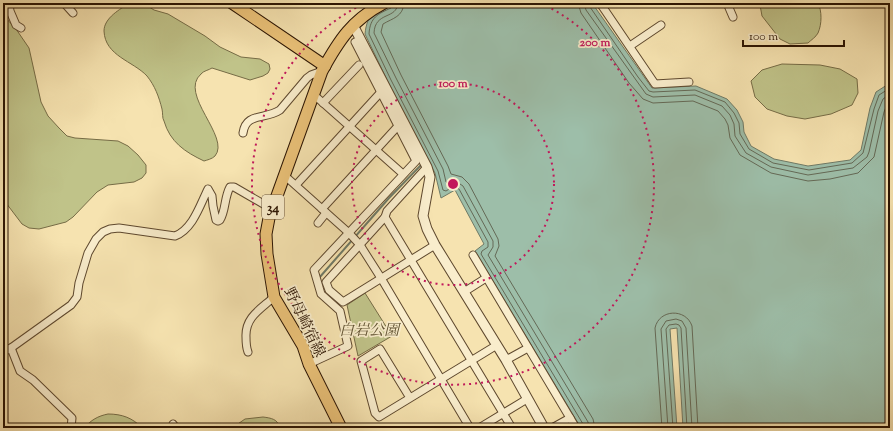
<svg xmlns="http://www.w3.org/2000/svg" width="893" height="431" font-family="'Sorts Mill Goudy','Noto Serif JP',serif">
  <rect width="100%" height="100%" fill="#f6e3b0"/>
  <filter id="stains"><feTurbulence type="fractalNoise" baseFrequency=".005" numOctaves="4"/><feColorMatrix values="0 0 0 0 .2 0 0 0 0 .09 0 0 0 0 .02 0 0 0 .5 -.17"/></filter>
  <radialGradient id="worn" r=".72"><stop offset=".6" stop-color="#630" stop-opacity="0"/><stop offset="1" stop-color="#630" stop-opacity=".3"/></radialGradient>
  <!-- green -->
  <g fill="#c0c389" stroke="#766c46">
    <path d="M130,3H143L154,10L168,14L205,36L220,47L241,57L260,59L269,64L270,69L268,73L263,76L250,80L212,68C209,70 203,71 201,74C178,94 231,137 215,156C212,159 207,160 204,161C185,152 170,142 164,121C162,118 163,113 162,109C159,97 155,86 147,76C133,61 105,56 104,31C104,18 120,9 130,3Z"/>
    <path d="M762,3H818C822,11 822,24 818,33C816,37 811,40 808,43L790,44L780,39L762,16L760,5Z"/>
    <path d="M3,15L16,29L29,48L41,102L48,116L59,128L67,136L75,138L118,141L128,146L138,155L146,165V173L142,178L134,182L108,185L97,192L73,217L66,222L39,229L29,228L22,224L3,199Z"/>
    <path d="M782,64L820,65L840,69L857,79L858,93L852,105L831,114L805,119L787,116L767,109L755,97L751,81L762,70Z"/>
    <path d="M365,293L392,336L358,356L347,305Z"/>
    <path d="M108,414C122,414 133,418 142,428H84C91,420 98,416 108,414Z"/>
    <path d="M263,417C271,418 278,419 280,428H232L245,419Z"/>
  </g>
  <!-- water -->
  <path fill="#9dbea9" stroke="#6f7a66" d="M393,3H592L652,88L696,86L727,99L737,110L743,122L744,132L751,146L774,159L808,166L850,160L861,150L870,108L876,92L890,83V428H683L677,328L670,329L677,428H581L475,251L484,244L455,190L441,198L435,173L388,82L365,34C367,13 376,10 393,3Z"/>
  <g fill="none" stroke-linecap="round" stroke-linejoin="round">
    <!-- shore -->
    <g stroke="#646956" stroke-width="1">
      <path d="M393,3L391,8C378,14 370,17 369,34L391,80L438,171L443,190L446,191L454,186L459,189L488,242V247L482,251L481,254L583,424L584,428"/>
      <path d="M398,3C397,20 375,11 374,33L396,78L443,169L446,182L448,183L457,182L463,186L493,241V247L488,255L588,422L589,428"/>
      <path d="M404,3C403,17 393,18 383,24L381,32L401,75L448,166L451,174L462,177L469,184L498,239L499,246L495,256L593,419L595,428"/>
      <path d="M578,3L581,13L629,83L643,99L653,103L693,101L718,111L725,119L728,125L730,138L740,155L771,173L808,181L830,179L858,173L874,157L884,112L888,102L890,101"/>
      <path d="M584,3L586,10L646,94L653,97L695,95L722,106L730,115L734,124L735,136L746,153L771,167L808,175L853,168L867,157L869,152L878,111L883,99L890,94"/>
      <path d="M589,3L590,7L638,77L649,91L653,92L695,90L725,102L734,113L739,123L740,134L749,149L773,163L809,170L852,163L863,153L874,109L879,95L890,88"/>
      <path d="M662,428L655,328C659,309 686,308 692,326L698,428"/>
      <path d="M668,428L661,329L666,321L676,319L682,321L686,328L692,428"/>
      <path d="M673,428L666,329L669,325L676,324L679,325L681,328L687,428"/>
    </g>
    <!-- stream -->
    <path stroke="#6f7a66" stroke-width="2" d="M319,278L389,198L422,164"/>
    <!-- minor casing -->
    <g stroke="#5e482e" stroke-width="9">
      <g id="minor">
        <path d="M9,3L10,11L16,25L21,28"/>
        <path d="M64,3L73,13"/>
        <path d="M600,3L655,84L689,82"/>
        <path d="M727,3L733,17"/>
        <path d="M630,46L661,25"/>
        <path d="M313,94L403,174"/>
        <path d="M323,103L359,65"/>
        <path d="M243,133C246,112 265,120 280,110L307,78L311,75L322,71"/>
        <path d="M427,167L387,211L385,217L326,282L329,290L343,302L435,245"/>
        <path d="M284,175L349,233L360,245L381,278L470,428"/>
        <path d="M296,185L380,93"/>
        <path d="M322,209L398,126"/>
        <path d="M385,217L512,428"/>
        <path d="M318,223L326,213"/>
        <path d="M473,255L576,428"/>
        <path d="M464,292L486,278"/>
        <path d="M11,348L20,371L33,380L72,418L71,428"/>
        <path d="M3,352L11,348L71,305L77,297L79,283L88,253L96,239L103,232L110,229L119,228L175,236C193,229 200,205 208,189L212,196L213,206L216,220L218,221L220,220C226,210 224,198 230,187H234L272,209"/>
        <path d="M248,352C246,347 246,343 246,337C245,317 261,309 274,297"/>
        <path d="M506,360L528,348"/>
        <path d="M309,364L348,346L340,311L321,294L314,270L416,161L355,42"/>
        <path d="M410,398L380,349L361,361L375,413L379,417L497,345"/>
        <path d="M173,424L176,428"/>
        <path d="M479,428L527,399"/>
        <path d="M552,428L570,418"/>
      </g>
    </g>
    <!-- tertiary casing -->
    <g stroke="#5e482e" stroke-width="11">
      <path id="tertiary" d="M353,25L427,167L430,177L423,216L427,229L435,245L506,360L544,428"/>
    </g>
    <!-- primary casing -->
    <g stroke="#2b1402" stroke-width="13">
      <g id="primary">
        <path d="M232,3L325,66"/>
        <path d="M341,428L309,364L303,346L274,297L267,254L266,234L269,218L322,71C339,40 352,20 384,3"/>
      </g>
    </g>
    <!-- minor -->
    <use href="#minor" stroke="#f9edcc" stroke-width="7"/>
    <!-- tertiary -->
    <use href="#tertiary" stroke="#f9edcc" stroke-width="9"/>
    <!-- primary -->
    <use href="#primary" stroke="#ebc278" stroke-width="11"/>
  </g>
  <!-- distance rings -->
  <g fill="none" stroke="#c2185b" stroke-width="2" stroke-dasharray="2 4">
    <circle cx="453" cy="184" r="101"/>
    <path d="M541 3A201 201 0 1 1 365 3"/>
  </g>
  <g text-anchor="middle" stroke-width="3.5" stroke-linejoin="round" paint-order="stroke">
    <!-- shield labels -->
    <rect fill="#f9edcc" stroke="#69553f" stroke-width="1" x="262" y="195" width="22" height="24" rx="3"/>
    <g font-size="14" font-weight="bold" fill="#2b1402">
      <text x="273" y="212">34</text>
    </g>
    <!-- street labels -->
    <g font-size="15" fill="#2b1402" stroke="#f9edcc">
      <text transform="translate(305 322) rotate(64)" y="5">野母崎宿線</text>
    </g>
    <!-- park labels -->
    <g font-size="15" font-style="italic" fill="#5f5131" stroke="#f9edcc">
      <text x="369" y="335">白岩公園</text>
    </g>
  </g>
  <circle cx="453" cy="184" r="6" fill="#c2185b" stroke="#f9edcc" stroke-width="2"/>
  <g font-size="12" text-anchor="middle" font-weight="bold" fill="#c2185b" stroke="#f9edcc" stroke-width="3.5" stroke-linejoin="round" paint-order="stroke">
    <text x="595" y="46">200 m</text>
    <text x="453" y="87">100 m</text>
  </g>
  <!-- margin -->
  <rect width="893" height="431" fill="none" stroke="#f6e3b0" stroke-width="16"/>
  <rect x="4" y="4" width="885" height="423" fill="none" stroke="#2b1402" stroke-width="2"/>
  <rect x="8" y="8" width="877" height="415" fill="none" stroke="#2b1402"/>
  <!-- scale -->
  <path d="M743 40v6h101v-6" fill="none" stroke="#2b1402" stroke-width="2"/>
  <text x="749" y="40" font-size="12" fill="#2b1402" stroke="#f9edcc" stroke-width="3" paint-order="stroke">100 m</text>
  <rect width="100%" height="100%" filter="url(#stains)"/>
  <rect width="100%" height="100%" fill="url(#worn)"/>
</svg>
